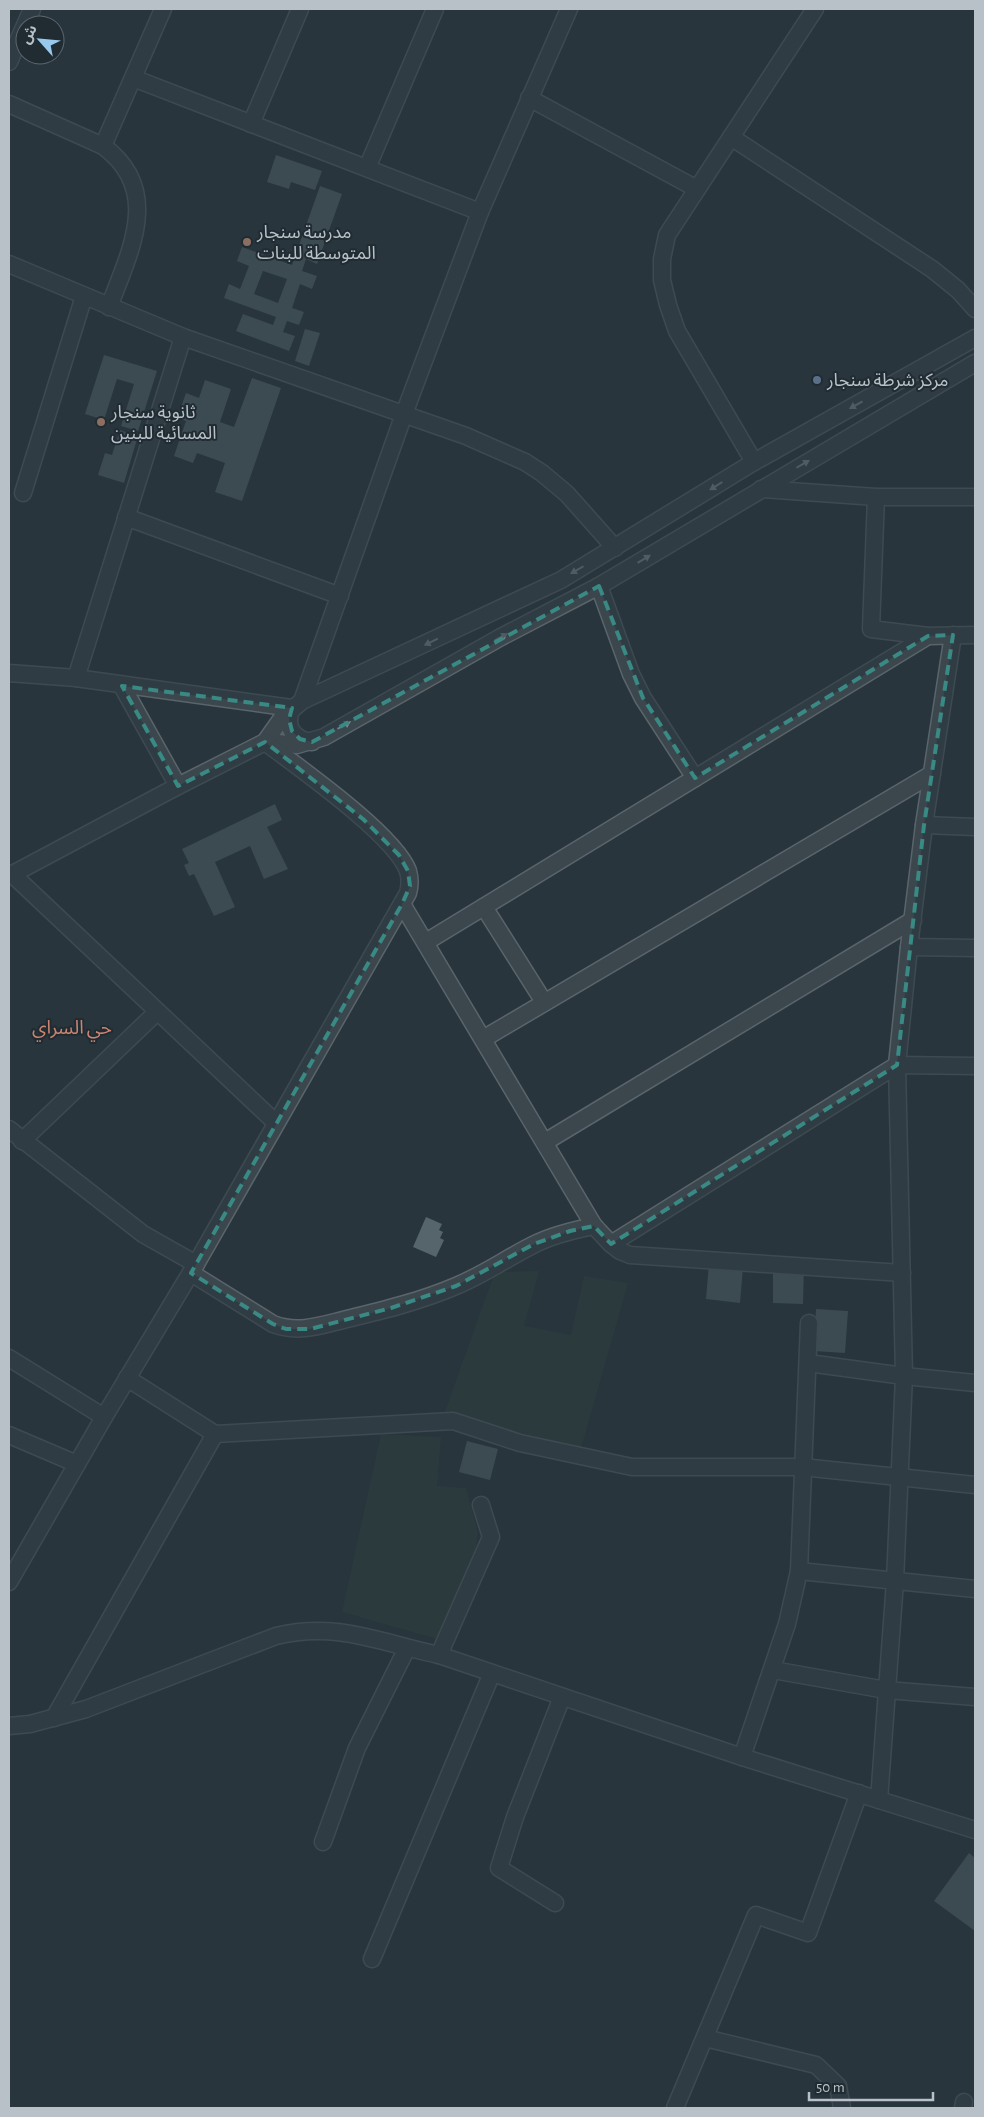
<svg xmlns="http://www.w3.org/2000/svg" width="984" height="2117" font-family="'Alegreya Sans','Noto Sans Arabic',sans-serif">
  <rect width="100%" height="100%" fill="#28353d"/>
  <!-- green -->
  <g fill="#2d423e">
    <path d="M539,1271L524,1326L571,1335L584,1276L628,1283L581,1448L444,1414L495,1272Z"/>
    <path d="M381,1434L441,1437L437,1486L466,1488L478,1532L476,1548L437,1639L342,1612Z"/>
  </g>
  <!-- building -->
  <g fill="#56646c" fill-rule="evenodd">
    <path d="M276,155L322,171L315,190L291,182L289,189L267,182Z"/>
    <path d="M320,186L342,194L317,264L306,259L302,271L317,276L312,289L300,284L292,308L304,312L299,325L287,321L283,332L295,336L289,351L236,331L243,314L273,325L276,317L224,298L229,284L240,289L249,266L237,261L242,247L292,265ZM263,271L287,279L278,303L254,294Z"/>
    <path d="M305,329L320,333L309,366L295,361Z"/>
    <path d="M104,355L157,371L138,431L121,426L134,384L117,379L104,420L85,414Z"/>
    <path d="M252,378L281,388L242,501L215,492L225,463L197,453L193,463L174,456L186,421L177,418L186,393L199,398L205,380L231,389L220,422L234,427Z"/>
    <path d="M120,430L138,436L124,483L98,475L105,453L112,455Z"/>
    <path d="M275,804L282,820L267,827L288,869L264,879L250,846L215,862L235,907L214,916L194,874L189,876L184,865L189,863L182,849Z"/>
    <path d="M426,1217L442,1224L439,1230L443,1232L440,1238L444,1240L436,1257L413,1247Z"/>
    <path d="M709,1263L743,1267L740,1303L706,1299Z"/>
    <path d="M773,1267H804L803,1304L773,1303Z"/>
    <path d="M816,1309L848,1311L845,1353L814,1351Z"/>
    <path d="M467,1441L498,1449L490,1480L459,1472Z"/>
    <path d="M969,1853L975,1858V1931L934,1901Z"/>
  </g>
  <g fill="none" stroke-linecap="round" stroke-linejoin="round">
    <!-- minor casing -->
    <g stroke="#59646b" stroke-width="19">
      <g id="minor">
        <path d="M9,62L32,9"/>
        <path d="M133,78L480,212"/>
        <path d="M529,98L697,189"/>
        <path d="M9,104L103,146C163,190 130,251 109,307"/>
        <path d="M251,124L300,9"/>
        <path d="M731,137L932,269L958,290L975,309"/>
        <path d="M103,146L163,9"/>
        <path d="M367,168L435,9"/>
        <path d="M9,264L183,337L466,436L525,462L542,473L567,494L615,548"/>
        <path d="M754,462L677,331L668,305L662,280V259L667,235L815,9"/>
        <path d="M761,489L876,497H975"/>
        <path d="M23,493L84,296"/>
        <path d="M876,497L871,629L928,636L975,635"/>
        <path d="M126,517L340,596"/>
        <path d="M599,586L631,674L643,698L695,778"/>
        <path d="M9,673L76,678L292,708C284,726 293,740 312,742"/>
        <path d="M76,678L183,337"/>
        <path d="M122,686L178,786"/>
        <path d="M302,701L404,414L480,212L569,9"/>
        <path d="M268,742L297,745L324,737L501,637L599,586L975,363"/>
        <path d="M924,825L975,827"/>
        <path d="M12,874L275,1122"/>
        <path d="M9,876L178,786L265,742L282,718L302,701L561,580L754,462L975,338"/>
        <path d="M402,904L594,1226L611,1244L897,1065L975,1066"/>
        <path d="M484,907L544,1002"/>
        <path d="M426,942L928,636"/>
        <path d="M909,947L975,948"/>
        <path d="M483,1039L932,774"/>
        <path d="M9,1129L143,1234L196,1264"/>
        <path d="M22,1141L157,1012"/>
        <path d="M545,1142L913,920"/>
        <path d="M611,1244L620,1251L630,1255L902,1273"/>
        <path d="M191,1273L273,1324C299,1334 322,1325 347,1319C384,1310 421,1301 456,1286C483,1275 507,1258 533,1245C552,1235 574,1230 594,1226"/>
        <path d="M9,1358L104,1417"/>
        <path d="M808,1363L904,1376L975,1383"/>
        <path d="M127,1378L215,1434L453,1421L520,1443L632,1467H802L975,1485"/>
        <path d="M9,1435L77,1464"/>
        <path d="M799,1571L975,1589"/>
        <path d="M9,1582L104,1417L196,1264L408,893C410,886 410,878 408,871C395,835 298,767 265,742"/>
        <path d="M439,1655L491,1537L481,1505"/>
        <path d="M773,1670L886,1690L975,1697"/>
        <path d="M54,1718L215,1434"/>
        <path d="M9,1726L30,1724L86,1709L276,1636C337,1621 381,1643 439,1655L742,1757L975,1830"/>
        <path d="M742,1757L787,1624L799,1571L809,1323"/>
        <path d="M879,1800L895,1581L904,1376L897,1065L909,947L924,825L953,635"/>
        <path d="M323,1842L357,1748L407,1648"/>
        <path d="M555,1903L499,1868L515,1817L562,1697"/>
        <path d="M372,1959L492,1673"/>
        <path d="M705,2038L816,2065L838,2086L842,2108"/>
        <path d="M675,2108L756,1915L808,1933L859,1793"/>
        <path d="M963,2108L964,2102"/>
      </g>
    </g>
    <!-- minor -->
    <use href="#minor" stroke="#3b464d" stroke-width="16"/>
  </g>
  <!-- one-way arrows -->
  <defs><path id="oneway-solid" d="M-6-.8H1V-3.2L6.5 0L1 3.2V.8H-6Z" transform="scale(1.25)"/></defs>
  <g fill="#808a91">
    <use href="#oneway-solid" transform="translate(856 405) rotate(151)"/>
    <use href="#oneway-solid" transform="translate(803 464) rotate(-30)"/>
    <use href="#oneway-solid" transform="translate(716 486) rotate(148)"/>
    <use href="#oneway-solid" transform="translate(644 559) rotate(-31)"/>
    <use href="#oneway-solid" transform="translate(577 570) rotate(150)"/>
    <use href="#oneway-solid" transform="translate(501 637) rotate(-28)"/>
    <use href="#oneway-solid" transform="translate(431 642) rotate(154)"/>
    <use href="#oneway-solid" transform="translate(344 725) rotate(-29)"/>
  </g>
  <!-- marked area -->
  <path d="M0 0H984V2117H0ZM599,586L643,698L695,778L928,636L953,635L924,825L897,1065L611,1244L594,1226L570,1231L534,1244L456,1286L391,1308L310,1329H286L273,1324L191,1273L402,904L410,886L408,871L399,855L363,819L265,742L178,786L122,686L292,708L289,719L292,731L300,739L312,742Z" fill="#28353d" fill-opacity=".55" fill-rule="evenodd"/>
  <path fill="none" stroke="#398984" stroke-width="4" stroke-dasharray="10 6" stroke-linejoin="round" d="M599,586L643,698L695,778L928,636L953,635L924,825L897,1065L611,1244L594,1226L570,1231L534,1244L456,1286L391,1308L310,1329H286L273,1324L191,1273L402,904L410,886L408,871L399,855L363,819L265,742L178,786L122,686L292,708L289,719L292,731L300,739L312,742Z"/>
  <!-- markers -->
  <g fill="#8d6e63" stroke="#202b32" stroke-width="2">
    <circle cx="247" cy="242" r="5"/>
    <circle cx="101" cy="422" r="5"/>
  </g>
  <circle fill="#5c6f8a" stroke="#202b32" stroke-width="2" cx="817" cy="380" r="5"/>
  <g text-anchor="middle" stroke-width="4" stroke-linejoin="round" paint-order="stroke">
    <!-- poi labels -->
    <g font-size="18" fill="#b8c1c8" stroke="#202b32" text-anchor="start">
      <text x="257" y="238">مدرسة سنجار<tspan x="257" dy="21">المتوسطة للبنات</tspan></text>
      <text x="827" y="386">مركز شرطة سنجار</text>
      <text x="111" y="418">ثانوية سنجار<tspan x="111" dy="21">المسائية للبنين</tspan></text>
    </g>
    <!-- neighbourhood labels -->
    <g font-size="19" fill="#ca8671" stroke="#202b32">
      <text x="72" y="1034">حي السراي</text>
    </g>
  </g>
  <!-- border -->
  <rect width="984" height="2117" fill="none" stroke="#b8c1c8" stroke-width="20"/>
  <!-- north arrow -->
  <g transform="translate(40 40) rotate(297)"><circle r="24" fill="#202b32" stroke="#5d676e"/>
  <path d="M0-4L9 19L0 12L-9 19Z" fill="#98c9ed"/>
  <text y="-8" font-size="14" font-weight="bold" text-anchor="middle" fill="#b8c1c8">ش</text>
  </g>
  <!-- scale -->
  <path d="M809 2092v8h124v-8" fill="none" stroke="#b8c1c8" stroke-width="2.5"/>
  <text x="816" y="2092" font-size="15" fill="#b8c1c8" stroke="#202b32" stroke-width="4" paint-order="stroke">50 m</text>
</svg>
